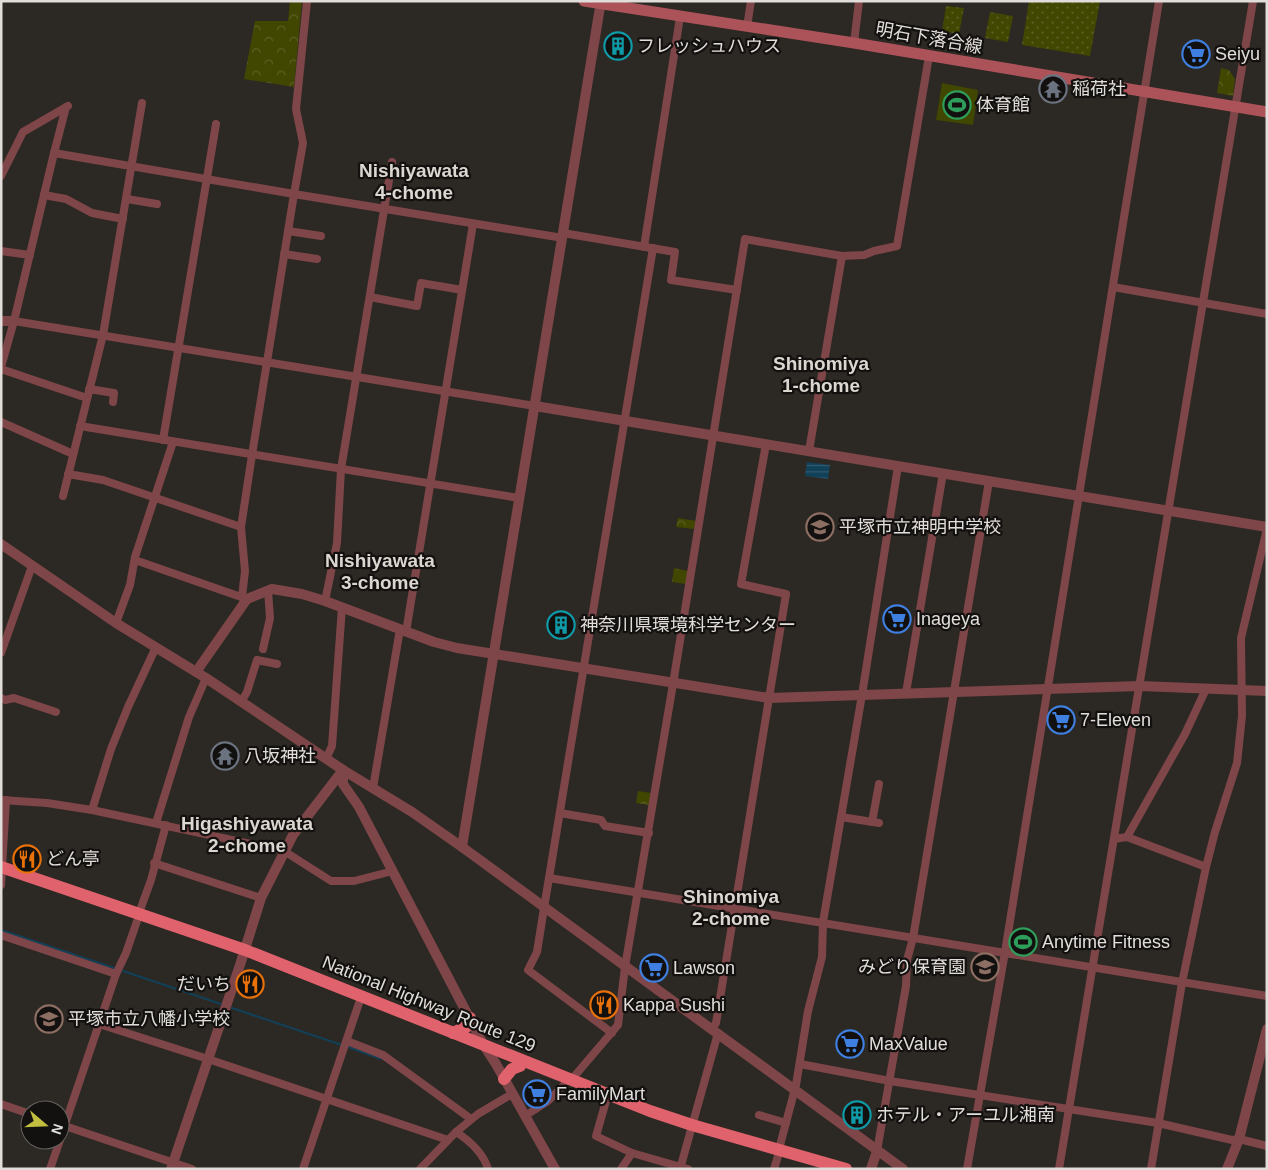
<svg xmlns="http://www.w3.org/2000/svg" width="1268" height="1170" font-family="Helvetica,'Noto Sans JP',sans-serif">
  <defs>
    <pattern id="grass-dots" width="8" height="8" patternUnits="userSpaceOnUse" patternTransform="scale(1.25)"><rect width="8" height="8" fill="#414600"/><path d="M2 2h.1M6 6h.1" fill="none" stroke="#5c6025" stroke-width="1.8" stroke-linecap="round"/></pattern>
    <pattern id="forest-crowns" width="20" height="18" patternUnits="userSpaceOnUse" patternTransform="scale(1.25)"><rect width="20" height="18" fill="#414600"/><path d="M2 6a3 3 0 1 1 6 0M12 15a3 3 0 1 1 6 0" fill="none" stroke="#5c6025"/></pattern>
    <pattern id="water-rules" width="6" height="5" patternUnits="userSpaceOnUse" patternTransform="scale(1.25)"><rect width="6" height="5" fill="#114059"/><path d="M0 2.5h6" fill="none" stroke="#335b70"/></pattern>
  </defs>
  <rect width="100%" height="100%" fill="#2c2823"/>
  <!-- grass -->
  <g fill="url(#grass-dots)">
    <path d="M1029,1H1100L1090,56L1022,45Z"/>
    <path d="M946,6L964,8L959,34L942,31Z"/>
    <path d="M990,12L1013,16L1008,42L985,38Z"/>
  </g>
  <!-- forest -->
  <g fill="url(#forest-crowns)">
    <path d="M290,1H302L294,87L244,79L255,21H288Z"/>
    <path d="M1221,68L1229,70L1235,79L1233,96L1217,93Z"/>
    <path d="M678,518L696,521L694,529L676,527Z"/>
    <path d="M674,568L688,571L686,584L672,582Z"/>
    <path d="M638,791L651,793L649,805L636,803Z"/>
  </g>
  <!-- garden -->
  <path fill="#414600" d="M942,83L978,90L973,125L936,120Z"/>
  <!-- water -->
  <path fill="url(#water-rules)" d="M807,462L830,465L828,479L805,476Z"/>
  <g fill="none" stroke-linecap="round" stroke-linejoin="round">
    <!-- stream -->
    <g stroke="#114059" stroke-width="2">
      <path d="M1,930L114,968"/>
      <path d="M123,971L221,1004"/>
      <path d="M232,1008L342,1045"/>
      <path d="M348,1047L381,1059"/>
    </g>
    <!-- minor -->
    <g stroke="#7e4648" stroke-width="8">
      <path d="M747,27L751,1"/>
      <path d="M854,43L859,1"/>
      <path d="M54,153L66,107"/>
      <path d="M1,176L23,132L68,106"/>
      <path d="M44,195L66,199L92,213L123,219"/>
      <path d="M127,199L157,204"/>
      <path d="M288,231L321,236"/>
      <path d="M563,233L675,252L671,280L737,290"/>
      <path d="M644,247L680,17"/>
      <path d="M1,251L30,255"/>
      <path d="M284,254L317,259"/>
      <path d="M1113,287L1267,314"/>
      <path d="M370,297L417,306L421,283L462,290"/>
      <path d="M14,321L535,406"/>
      <path d="M1,367L14,321L54,153L294,194L303,143L296,109L307,1"/>
      <path d="M1,369L87,398"/>
      <path d="M89,389L114,393L113,402"/>
      <path d="M1,422L73,454"/>
      <path d="M80,426L519,498"/>
      <path d="M163,440L216,124"/>
      <path d="M809,451L842,256"/>
      <path d="M68,474L103,480L241,527"/>
      <path d="M63,496L103,335L142,103"/>
      <path d="M135,560L244,598"/>
      <path d="M242,597L245,571L241,527L252,455L294,194L563,238"/>
      <path d="M325,601L337,543L341,469L392,162"/>
      <path d="M116,623L130,585L135,557L173,442"/>
      <path d="M406,632L473,224"/>
      <path d="M263,649L270,618L268,590"/>
      <path d="M1,653L32,566"/>
      <path d="M906,693L943,473"/>
      <path d="M1,698L5,700L14,698L56,712"/>
      <path d="M241,702L247,692L257,660L277,664"/>
      <path d="M326,759L332,746L342,607"/>
      <path d="M373,788L400,629"/>
      <path d="M1,800L47,803L92,810L284,851L331,881H354L393,871"/>
      <path d="M92,810L111,749L128,707L156,647"/>
      <path d="M560,813L601,820L605,826L649,833"/>
      <path d="M841,817L879,823"/>
      <path d="M872,822L879,784"/>
      <path d="M156,823L189,717L206,678"/>
      <path d="M1127,837L1206,867"/>
      <path d="M1114,839L1127,837L1185,734L1206,689"/>
      <path d="M154,863L261,898"/>
      <path d="M549,878L1267,996"/>
      <path d="M1,885L6,800"/>
      <path d="M139,913L151,880L166,825"/>
      <path d="M1,935L116,974"/>
      <path d="M99,1024L208,1059L448,1140"/>
      <path d="M712,1029L716,1023L786,594L741,584L766,444"/>
      <path d="M612,1033L528,970L537,952L544,908L653,248"/>
      <path d="M347,1041L383,1055L471,1119"/>
      <path d="M800,1064L890,1081L1158,1123L1232,1140L1239,1139L1267,1146"/>
      <path d="M572,1079L618,1025L625,967L673,684L745,239L842,256L864,255L874,251L897,246L929,56"/>
      <path d="M606,1101L596,1136L632,1153L688,1169"/>
      <path d="M1,1104L30,1114"/>
      <path d="M759,1115L786,1123"/>
      <path d="M525,1116L548,1101L564,1085"/>
      <path d="M62,1125L192,1169"/>
      <path d="M456,1132C470,1141 483,1152 488,1169"/>
      <path d="M60,1139L116,974L126,953L137,921"/>
      <path d="M779,1149L796,1085L808,1011L822,957L823,922L862,695L898,466"/>
      <path d="M877,1151L906,986L907,960L913,938L989,481"/>
      <path d="M50,1169L60,1140"/>
      <path d="M303,1169L359,1003"/>
      <path d="M420,1169L456,1132L478,1114L512,1094"/>
      <path d="M621,1169L632,1153"/>
      <path d="M680,1169L718,1033"/>
      <path d="M774,1169L778,1156"/>
      <path d="M967,1169L1005,952L1159,1"/>
      <path d="M1059,1169L1253,1"/>
      <path d="M1151,1169L1182,983L1206,867L1215,832L1237,763L1242,716L1241,638L1267,529"/>
    </g>
    <!-- tertiary -->
    <g stroke="#7e4648" stroke-width="10">
      <path d="M1,321H14"/>
      <path d="M535,406L1267,527"/>
      <path d="M1,544L116,623L206,678L343,770L412,812L462,847L903,1169"/>
      <path d="M196,672L247,599L272,589L302,594L325,601L434,642L457,648L769,698L1140,686L1267,691"/>
      <path d="M343,770V784L359,807L483,1044L496,1064L555,1169"/>
      <path d="M462,847L601,1"/>
      <path d="M171,1169L240,965L261,898L293,835L343,770"/>
      <path d="M871,1169L877,1151"/>
      <path d="M1227,1169L1239,1139L1267,1029"/>
    </g>
    <!-- secondary -->
    <path stroke="#ac5359" stroke-width="11" d="M584,1L854,43L1267,112"/>
    <!-- trunk -->
    <g stroke="#e0626c" stroke-width="12">
      <path d="M1,867L245,950L650,1111L692,1125L846,1169"/>
      <path d="M453,1033L466,1027L470,1018"/>
      <path d="M504,1079L512,1069L520,1066"/>
    </g>
  </g>
  <!-- icons -->
  <defs>
    <g id="building-ring" transform="scale(1.4375)"><circle r="9.5" fill="#13110f" stroke="#0f9aa8" stroke-width="1.5"/><path d="M-4-6H4V6H1V3H-1V6H-4ZM-2.5-4.3h1.7v1.8h-1.7ZM.8-4.3h1.7v1.8H.8ZM-2.5-1h1.7V.8h-1.7ZM.8-1h1.7V.8H.8Z" fill="#0f9aa8"/></g>
    <g id="supermarket-ring" transform="scale(1.4375)"><circle r="9.5" fill="#13110f" stroke="#3f7fe0" stroke-width="1.5"/><path d="M-6-5.5h2.5l.6 2H6L4.5 2H-2.5L-4.4-4H-6ZM-1.5 3.2a1.3 1.3 0 1 0 .1 0ZM3 3.2a1.3 1.3 0 1 0 .1 0Z" fill="#3f7fe0"/></g>
    <g id="temple-ring" transform="scale(1.4375)"><circle r="9.5" fill="#13110f" stroke="#6b7280" stroke-width="1.5"/><path d="M0-6L5-2H3V0L6.5 2.5H4V6H1.5V3h-3V6H-4V2.5H-6.5L-3 0V-2H-5Z" fill="#6b7280"/></g>
    <g id="stadium-ring" transform="scale(1.4375)"><circle r="9.5" fill="#13110f" stroke="#2e9e5b" stroke-width="1.5"/><path d="M0-5a6.5 5 0 1 0 0 10a6.5 5 0 1 0 0-10ZM-3.5-1.8h7v3.6h-7Z" fill="#2e9e5b"/></g>
    <g id="school-ring" transform="scale(1.4375)"><circle r="9.5" fill="#13110f" stroke="#8d6e63" stroke-width="1.5"/><path d="M0-5L7-2L0 1L-7-2ZM-4 1L0 2.5L4 1V4Q0 6-4 4Z" fill="#8d6e63"/></g>
    <g id="restaurant-ring" transform="scale(1.4375)"><circle r="9.5" fill="#13110f" stroke="#e8710a" stroke-width="1.5"/><path d="M-5-6h1v4h1v-4h1v4h1v-4h1v5L-1.5 .5V6h-2V.5L-5-1ZM5-6V6H3V1.5H1.5Q1.5-4 5-6Z" fill="#e8710a"/></g>
  </defs>
  <g fill-rule="evenodd">
    <use href="#building-ring" x="618" y="46"/>
    <use href="#supermarket-ring" x="1196" y="54"/>
    <use href="#temple-ring" x="1053" y="89"/>
    <use href="#stadium-ring" x="957" y="105"/>
    <use href="#school-ring" x="820" y="527"/>
    <use href="#supermarket-ring" x="897" y="619"/>
    <use href="#building-ring" x="561" y="625"/>
    <use href="#supermarket-ring" x="1061" y="720"/>
    <use href="#temple-ring" x="225" y="756"/>
    <use href="#restaurant-ring" x="27" y="859"/>
    <use href="#stadium-ring" x="1023" y="942"/>
    <use href="#school-ring" x="985" y="967"/>
    <use href="#supermarket-ring" x="654" y="968"/>
    <use href="#restaurant-ring" x="250" y="984"/>
    <use href="#restaurant-ring" x="604" y="1005"/>
    <use href="#school-ring" x="49" y="1019"/>
    <use href="#supermarket-ring" x="850" y="1044"/>
    <use href="#supermarket-ring" x="537" y="1094"/>
    <use href="#building-ring" x="857" y="1115"/>
  </g>
  <g text-anchor="middle" stroke-width="4.5" stroke-linejoin="round" paint-order="stroke">
    <!-- street labels -->
    <g font-size="18" fill="#e0ddda" stroke="#13110f">
      <text transform="translate(929 38) rotate(10)" y="6">明石下落合線</text>
      <text transform="translate(429 1004) rotate(22)" y="6">National Highway Route 129</text>
    </g>
    <!-- poi labels -->
    <g font-size="18" fill="#e0ddda" stroke="#13110f" text-anchor="start">
      <text x="637" y="52">フレッシュハウス</text>
      <text x="1215" y="60">Seiyu</text>
      <text x="1072" y="95">稲荷社</text>
      <text x="976" y="111">体育館</text>
      <text x="839" y="533">平塚市立神明中学校</text>
      <text x="916" y="625">Inageya</text>
      <text x="580" y="631">神奈川県環境科学センター</text>
      <text x="1080" y="726">7-Eleven</text>
      <text x="244" y="762">八坂神社</text>
      <text x="46" y="865">どん亭</text>
      <text x="1042" y="948">Anytime Fitness</text>
      <text x="966" y="973" text-anchor="end">みどり保育園</text>
      <text x="673" y="974">Lawson</text>
      <text x="231" y="990" text-anchor="end">だいち</text>
      <text x="623" y="1011">Kappa Sushi</text>
      <text x="68" y="1025">平塚市立八幡小学校</text>
      <text x="869" y="1050">MaxValue</text>
      <text x="556" y="1100">FamilyMart</text>
      <text x="876" y="1121">ホテル・アーユル湘南</text>
    </g>
    <!-- neighbourhood labels -->
    <g font-size="19" font-weight="bold" fill="#dcd6d0" stroke="#13110f">
      <text x="414" y="177">Nishiyawata<tspan x="414" dy="22">4-chome</tspan></text>
      <text x="821" y="370">Shinomiya<tspan x="821" dy="22">1-chome</tspan></text>
      <text x="380" y="567">Nishiyawata<tspan x="380" dy="22">3-chome</tspan></text>
      <text x="247" y="830">Higashiyawata<tspan x="247" dy="22">2-chome</tspan></text>
      <text x="731" y="903">Shinomiya<tspan x="731" dy="22">2-chome</tspan></text>
    </g>
  </g>
  <!-- border -->
  <rect width="1268" height="1170" fill="none" stroke="#e0ddda" stroke-width="5"/>
  <!-- north arrow -->
  <g transform="translate(45 1125) rotate(109)"><circle r="24" fill="#13110f" stroke="#656360"/>
  <path d="M0-4L9 19L0 12L-9 19Z" fill="#c1be40"/>
  <text y="-8" font-size="14" font-weight="bold" text-anchor="middle" fill="#e0ddda">N</text>
  </g>
</svg>
